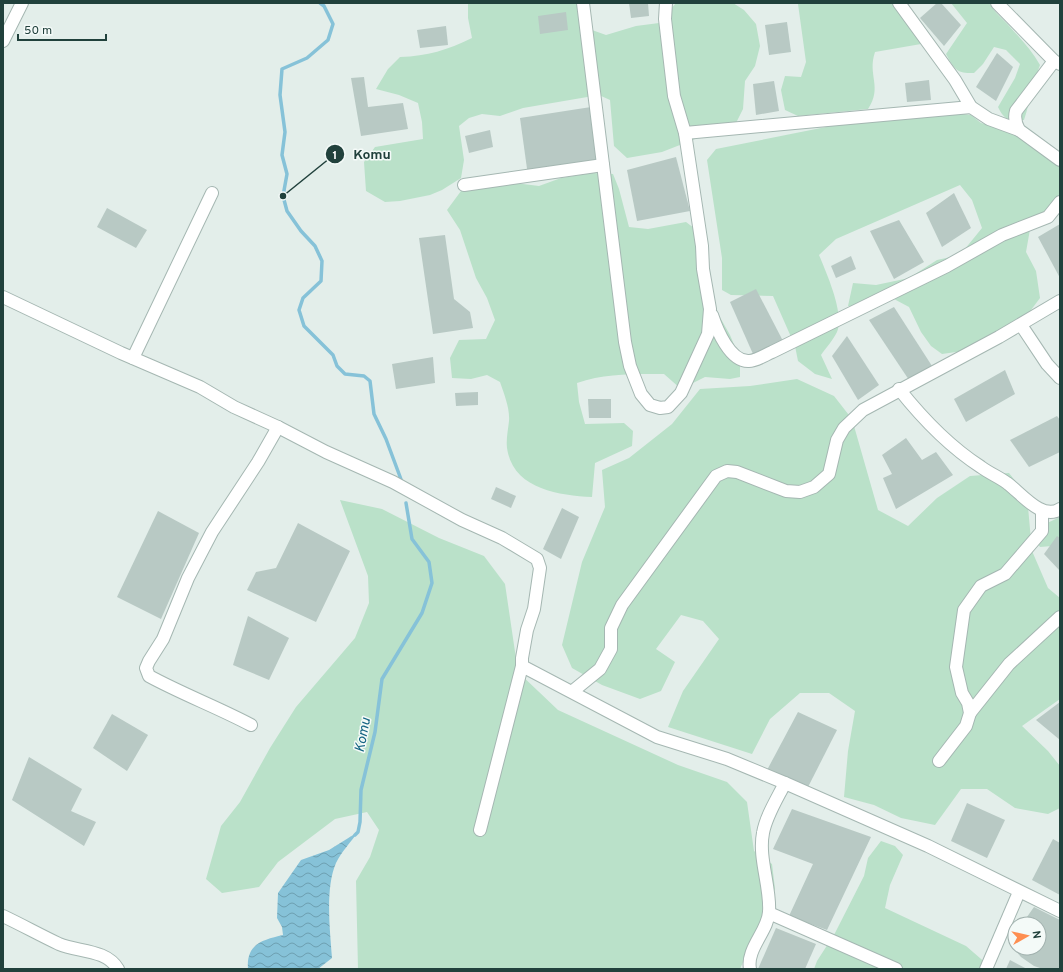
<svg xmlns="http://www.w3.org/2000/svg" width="1063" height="972" font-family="Overpass,sans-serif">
  <defs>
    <pattern id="water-waves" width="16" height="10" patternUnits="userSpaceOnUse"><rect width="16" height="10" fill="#86c2d8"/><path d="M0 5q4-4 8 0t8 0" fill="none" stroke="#6d9fb0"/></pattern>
  </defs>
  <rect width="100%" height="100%" fill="#e3eeea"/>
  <!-- grass -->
  <g fill="#bae1c9">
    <path d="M468,3H585L592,30L606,35L636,26L659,23L676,3H733L744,10L756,24L760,46L755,66L745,81L743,109L736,123L662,152L627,158L614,146L610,100L599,95L523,108L500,116L482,114L469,118L459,126L464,160L461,178L442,190L430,195L400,201L385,202L366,191L364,162L375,147L423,139L422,122L418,103L399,95L376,89L388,69L400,57C428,56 447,50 472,38L468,18Z"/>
    <path d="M800,3H894L921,44L875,52C867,75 883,87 868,109L798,116L785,110L781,90L785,76L801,77L806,62L798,4Z"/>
    <path d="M951,3H989C995,13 1003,19 1010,27C1021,39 1032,51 1040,65C1033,83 1030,102 1024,120C1010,122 1004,120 998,107L1015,78L1020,64L1006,50L994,47L983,64L974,73C957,74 954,69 946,54L967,23Z"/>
    <path d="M954,113L971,115L981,123L1017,132L1040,148L1060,167V203L1032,218L1026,252L1036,271L1040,298L1028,314L977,349L942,354L931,346L921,332L909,307L894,299L874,309L848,306L853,283L876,285L909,278L937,260L960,255L982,228L972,200L960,185L836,239L819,255C826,272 845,314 837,332C833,340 826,348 821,355L832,379L815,374L798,361L795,346L773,296L731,295L722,290V258L707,160L716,149L836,125Z"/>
    <path d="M592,173L613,174L619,189L629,227L648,229L686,222L698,231L696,266L713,305L730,335L740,359V377L730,379L705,377L681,389L664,374C634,374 606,373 577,383L579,402L585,424L624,423L633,431L632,446L595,463L592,497C558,495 513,489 507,448C506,439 508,430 509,421C510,408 504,394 500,382L487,375L471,379L452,378L450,358L459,340L486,339L495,320L487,298L476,278L460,230L447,210L461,191L475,185L515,183L539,186L561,178Z"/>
    <path d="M797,379L834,396L852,419L878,510L908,526L937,498L970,476L1009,473L1027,496L1032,551L1048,588L1060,598V699L1022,726L1048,751L1060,766V808L1048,814L1015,808L987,789H961L935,825L901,818L874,805L844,797L848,751L855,711L829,693H800L770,719L752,754L668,727L683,691L719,639L703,621L681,615L656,649L675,662L661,691L640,699L602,685L572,668L562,645L582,562L605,507L602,470L629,458L672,424L700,389L750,386Z"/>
    <path d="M340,500L382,509L439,538L484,556L505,584L518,672L558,710L678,765L727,782L747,802L754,851L772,864L775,889L740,969H358L356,881L370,857L379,830L367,812L335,819L278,862L259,887L222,893L206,879L221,826L240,802L270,748L296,707L355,638L369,603L368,576Z"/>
    <path d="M1060,517V539L1052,546L1040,547L1035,540L1045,524Z"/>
    <path d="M881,841L895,846L903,855L890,885L885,908L966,946L988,965L985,969H814L817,961L835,933L864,876L868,858Z"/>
  </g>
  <!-- water -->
  <path fill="url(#water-waves)" d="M358,832C351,842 341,852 336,863C325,888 330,931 332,958L318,969H248C246,944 262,940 283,935L282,927L277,918L278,893L301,860L329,850Z"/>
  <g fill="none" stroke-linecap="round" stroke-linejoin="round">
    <!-- stream -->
    <g stroke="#86c2d8" stroke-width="3.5">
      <path d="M320,3L324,6L333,24L328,40L307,58L282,69L280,95L285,132L282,155L287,174L283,196L287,211L301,231L315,246L322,261L321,281L303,298L299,310L304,326L333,355L337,366L345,374L364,376L370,381L374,414L386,439L402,482"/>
      <path d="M355,835L358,832L360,822L361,790L375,732L382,679L422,613L432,583L429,562L412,539L406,503"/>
    </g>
  </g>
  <!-- building -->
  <g fill="#b8c9c4">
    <path d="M629,3H648L649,16L631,18Z"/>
    <path d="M937,3H941L961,25L944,46L920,18Z"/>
    <path d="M566,12L568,30L540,34L538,16Z"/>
    <path d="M787,22L791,52L769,55L765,25Z"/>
    <path d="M446,26L448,45L420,48L417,30Z"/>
    <path d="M997,53L1013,67L996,101L976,87Z"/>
    <path d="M364,77L368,107L403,103L408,129L361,136L351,78Z"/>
    <path d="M929,80L931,100L907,102L905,83Z"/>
    <path d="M774,81L779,111L756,115L753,84Z"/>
    <path d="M591,107L599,163L528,176L520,118Z"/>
    <path d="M490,130L493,147L469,153L465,136Z"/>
    <path d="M676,157L690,211L637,221L627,170Z"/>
    <path d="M954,193L971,228L942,247L926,213Z"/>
    <path d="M107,208L147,230L136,248L97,227Z"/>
    <path d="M899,220L924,262L894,279L870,231Z"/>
    <path d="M1060,224V278L1038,237Z"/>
    <path d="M445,235L454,299L470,312L473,328L433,334L419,238Z"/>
    <path d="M851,256L856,269L836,278L831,266Z"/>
    <path d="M756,289L783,341L753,354L730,302Z"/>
    <path d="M894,307L932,366L909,380L869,320Z"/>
    <path d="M847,336L879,385L858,400L832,356Z"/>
    <path d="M433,357L435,383L396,389L392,364Z"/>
    <path d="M1005,370L1015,394L966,422L954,399Z"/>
    <path d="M478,392V405L456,406L455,393Z"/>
    <path d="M588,399H611V418H589Z"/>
    <path d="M1057,416L1060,420V452L1029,467L1010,440Z"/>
    <path d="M906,438L922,460L936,452L953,475L896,509L883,478L892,474L882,455Z"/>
    <path d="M496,487L516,496L511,508L491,499Z"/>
    <path d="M562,508L579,517L561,559L543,549Z"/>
    <path d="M158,511L199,533L161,619L117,597Z"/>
    <path d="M298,523L350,551L316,622L247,590L256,572L276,568Z"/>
    <path d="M1057,536L1060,538V571L1044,554Z"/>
    <path d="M248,616L289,638L269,680L233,665Z"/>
    <path d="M1060,702V740L1036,720Z"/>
    <path d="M798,712L837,730L807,789L766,772Z"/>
    <path d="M112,714L148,735L127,771L93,748Z"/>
    <path d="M29,757L82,789L71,811L96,822L84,846L12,800Z"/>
    <path d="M967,803L1005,820L987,858L951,841Z"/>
    <path d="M792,809L871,837L827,930L789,916L813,864L773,849Z"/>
    <path d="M1053,839L1060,843V895L1032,880Z"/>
    <path d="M1034,907L1060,920V969H1043L1034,966L1021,957L1015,950L1013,943L1015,938V948H1039V924H1022Z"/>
    <path d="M776,928L816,944L805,969H758Z"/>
    <path d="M1010,960L1027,969H1006Z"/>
  </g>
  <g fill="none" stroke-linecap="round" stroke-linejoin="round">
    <!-- street casing -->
    <g stroke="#a5b7b2" stroke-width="14">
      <g id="street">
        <path d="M583,3L625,342L630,366L641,394L650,405L660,408L668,407L681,393L708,334L710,309L703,269L702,246L685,133L674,96L665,19L666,3"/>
        <path d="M899,3L955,80L971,107L989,119L1019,130"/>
        <path d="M997,3L1054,61L1060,64"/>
        <path d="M3,41L22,3"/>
        <path d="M1054,61L1016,111C1014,118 1015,123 1019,130L1060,160"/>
        <path d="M685,133L971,107"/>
        <path d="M464,185L603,165"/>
        <path d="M3,297L121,353L200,387L234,407L278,427L326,452L393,482L462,520L502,538L537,559L540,568L534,609L527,630L522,658V666L657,737L727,759L785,783L928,846L1060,911"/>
        <path d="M712,315C717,330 730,362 749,361C756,361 765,355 772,352L947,266L1002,235L1048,217L1060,202"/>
        <path d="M1021,325L1047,364L1060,378"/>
        <path d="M133,358L212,193"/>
        <path d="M899,389C922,418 950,447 981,467C989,473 999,477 1007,483C1021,493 1042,521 1060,509"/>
        <path d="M573,691L600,669L611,649V628L622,605L716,476L727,471L737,472L786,491L800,492L814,487L829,474L837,440L844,428L863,410L999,337L1060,301"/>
        <path d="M970,713L1009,664L1060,617"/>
        <path d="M251,725C217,707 182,694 149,676L146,668L149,661L163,639L188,578L212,532L258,462L278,427"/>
        <path d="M939,761L966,726L970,713L968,703L962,693L956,667L964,610L981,586L1005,574L1042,531V511"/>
        <path d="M480,830L522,666"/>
        <path d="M769,913L896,969"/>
        <path d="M3,916C22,925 40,935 59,944C78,952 106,949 118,969"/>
        <path d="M750,969C746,949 768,931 769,912C771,888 758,858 763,833C766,816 777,799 785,783"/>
        <path d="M986,969L1019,892"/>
      </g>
    </g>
    <!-- street -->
    <use href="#street" stroke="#fff" stroke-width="12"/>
  </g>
  <g text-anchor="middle" stroke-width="3" stroke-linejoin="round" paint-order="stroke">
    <!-- water labels -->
    <g font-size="14" font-style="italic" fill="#156583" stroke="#f4faf8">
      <text transform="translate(362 735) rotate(-79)" y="5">Komu</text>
    </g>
  </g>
  <!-- callouts -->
  <path fill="none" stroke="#21413c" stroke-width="1.5" d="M283 196L335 154"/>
  <g fill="#21413c" stroke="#f4faf8" stroke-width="1.5">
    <circle cx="283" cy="196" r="4"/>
    <circle cx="335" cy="154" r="10"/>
  </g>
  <g font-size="12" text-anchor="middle" font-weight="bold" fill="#fff">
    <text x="335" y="159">1</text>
  </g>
  <g font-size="14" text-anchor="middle" font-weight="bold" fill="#21413c" stroke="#f4faf8" stroke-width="3" stroke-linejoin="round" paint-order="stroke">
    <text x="372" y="159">Komu</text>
  </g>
  <!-- border -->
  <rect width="1063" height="972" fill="none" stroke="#21413c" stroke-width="8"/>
  <!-- north arrow -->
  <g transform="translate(1027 936) rotate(82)"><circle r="19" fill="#f4faf8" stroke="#a0b0ad"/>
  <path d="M0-3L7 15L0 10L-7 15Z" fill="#fe8e51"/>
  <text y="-6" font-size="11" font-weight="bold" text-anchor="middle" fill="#21413c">N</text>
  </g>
  <!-- scale -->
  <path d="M18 34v6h88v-6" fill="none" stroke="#21413c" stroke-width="2"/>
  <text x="24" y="34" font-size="12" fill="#21413c" stroke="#f4faf8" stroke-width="3" paint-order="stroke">50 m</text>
</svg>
